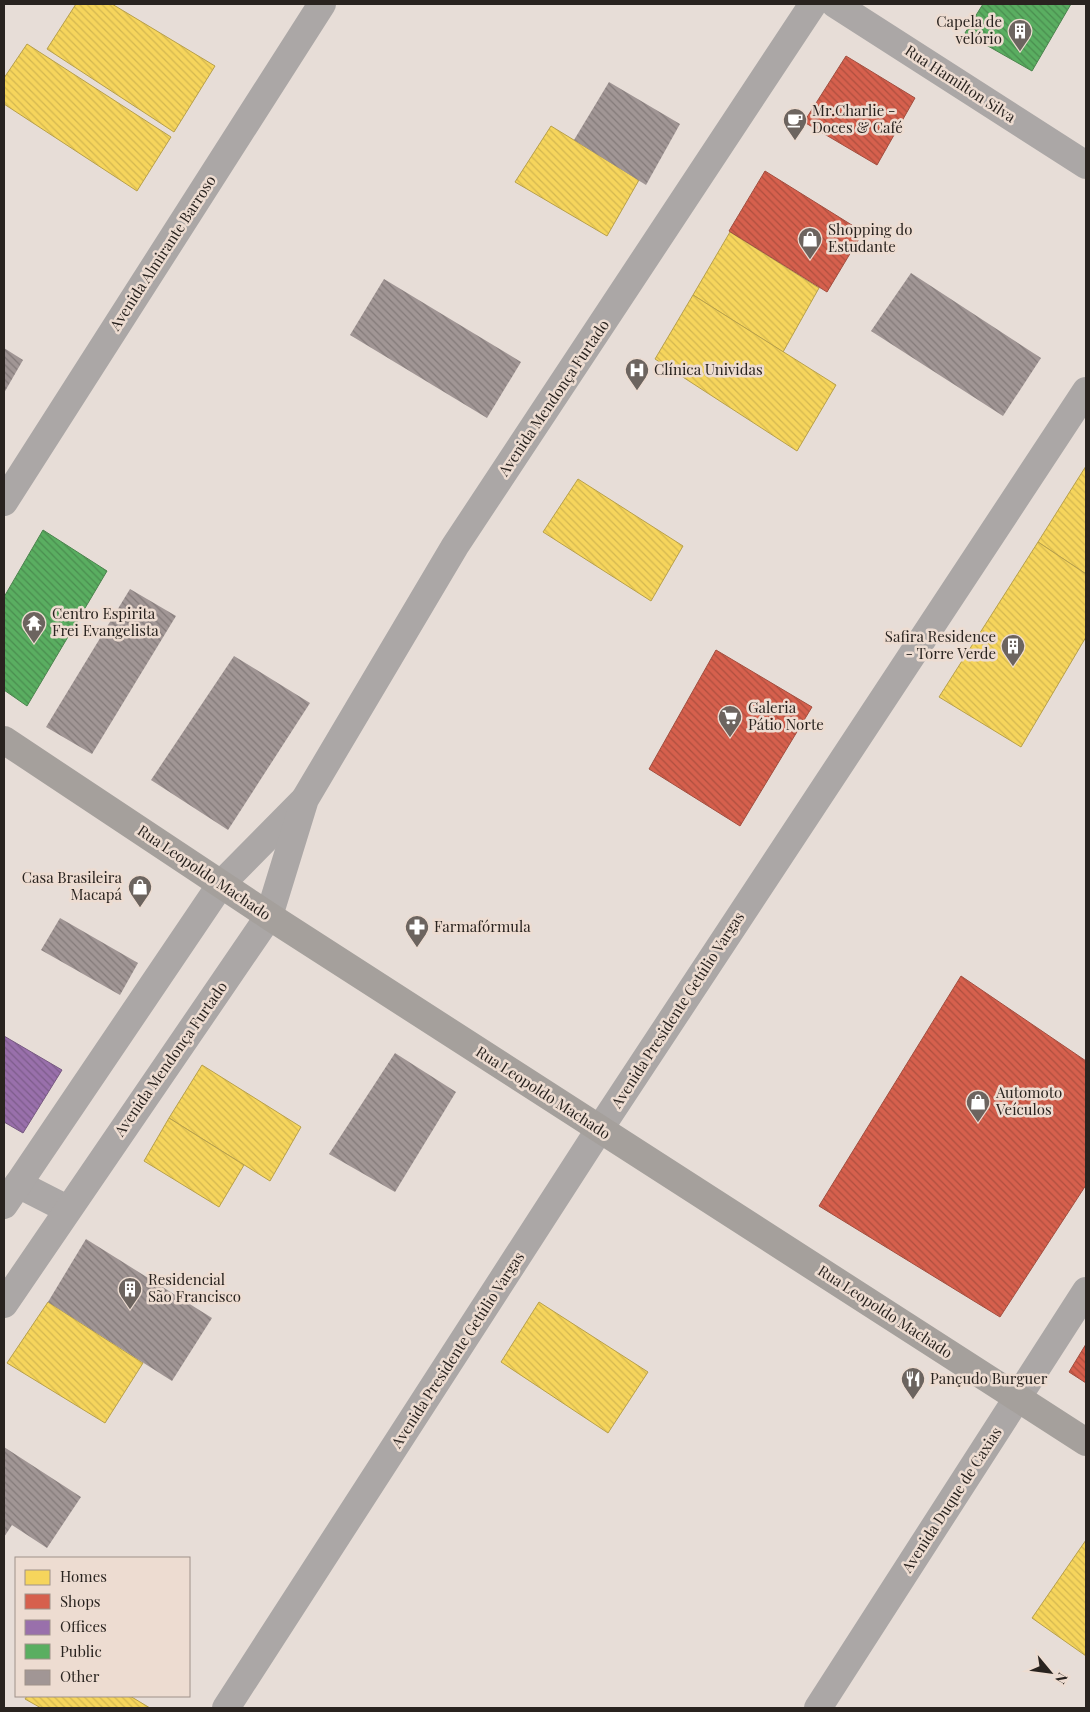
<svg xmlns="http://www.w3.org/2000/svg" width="1090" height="1712" font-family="'Playfair Display',serif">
  <defs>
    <pattern id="homes-back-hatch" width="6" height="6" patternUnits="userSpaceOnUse" patternTransform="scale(1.25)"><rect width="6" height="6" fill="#f6d55c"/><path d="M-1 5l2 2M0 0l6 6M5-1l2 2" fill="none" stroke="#d3b750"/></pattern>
    <pattern id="shops-back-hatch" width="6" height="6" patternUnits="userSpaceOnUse" patternTransform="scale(1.25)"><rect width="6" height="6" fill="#d6604d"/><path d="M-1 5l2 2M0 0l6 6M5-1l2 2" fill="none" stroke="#ae4f3f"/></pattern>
    <pattern id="offices-back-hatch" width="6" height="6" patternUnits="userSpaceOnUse" patternTransform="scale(1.25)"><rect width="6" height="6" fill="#9970ab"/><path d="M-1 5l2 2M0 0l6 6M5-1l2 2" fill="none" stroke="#7d5c8b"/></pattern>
    <pattern id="public-back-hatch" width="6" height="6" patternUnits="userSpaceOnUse" patternTransform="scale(1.25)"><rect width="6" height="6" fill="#5aae61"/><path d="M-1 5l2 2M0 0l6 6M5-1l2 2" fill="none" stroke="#4a8d4f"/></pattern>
    <pattern id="building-back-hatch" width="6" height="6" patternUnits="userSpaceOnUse" patternTransform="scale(1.25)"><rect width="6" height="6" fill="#a19695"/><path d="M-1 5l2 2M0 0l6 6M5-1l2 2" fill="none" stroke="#837a79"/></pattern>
  </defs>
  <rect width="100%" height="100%" fill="#e7ddd7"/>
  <!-- homes -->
  <g fill="url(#homes-back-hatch)" stroke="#b8a04a">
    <path d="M76,4H112L215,66L174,132L47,49Z"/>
    <path d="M27,44L171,137L137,191L4,104V78Z"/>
    <path d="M551,126L639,180L607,236L515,182Z"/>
    <path d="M730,232L819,288L783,352L693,295Z"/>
    <path d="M693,295L836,385L797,451L655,359Z"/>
    <path d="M1086,466V574L1038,542Z"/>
    <path d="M578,479L683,546L651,601L543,532Z"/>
    <path d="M1038,542L1086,574V637L1021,747L939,697Z"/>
    <path d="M202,1065L301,1127L270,1181L169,1118Z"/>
    <path d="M169,1118L244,1165L219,1207L144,1161Z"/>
    <path d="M48,1302L143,1363L105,1423L7,1363Z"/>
    <path d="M539,1302L648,1372L608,1433L501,1362Z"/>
    <path d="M1086,1540V1656L1032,1618Z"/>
    <path d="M27,1696H130L150,1708H41L25,1699Z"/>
  </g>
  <!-- shops -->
  <g fill="url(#shops-back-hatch)" stroke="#a24e3f">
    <path d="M846,56L915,98L877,165L804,122Z"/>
    <path d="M765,171L863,232L827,292L729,231Z"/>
    <path d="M716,650L812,707L740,826L649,769Z"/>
    <path d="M961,976L1086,1061V1185L1000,1317L819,1206Z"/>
    <path d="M1086,1344V1383L1069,1372Z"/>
  </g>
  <!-- offices -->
  <path fill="url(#offices-back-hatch)" stroke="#775981" d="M4,1036L62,1070L23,1133L4,1122Z"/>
  <!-- public -->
  <g fill="url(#public-back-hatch)" stroke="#4b844d">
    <path d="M983,4H1071L1032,71L965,33Z"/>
    <path d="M43,530L107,571L27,706L4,690V597Z"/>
  </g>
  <!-- building -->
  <g fill="url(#building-back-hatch)">
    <path d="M609,82L680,124L646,185L574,140Z"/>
    <path d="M911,273L1041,358L1003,416L871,331Z"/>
    <path d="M384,279L521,362L487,418L350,335Z"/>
    <path d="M4,348L23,360L4,393Z"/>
    <path d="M130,589L176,616L92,754L46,727Z"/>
    <path d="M234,656L310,703L228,830L151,780Z"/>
    <path d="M60,918L138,963L120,995L41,950Z"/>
    <path d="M395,1053L456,1092L395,1192L329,1154Z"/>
    <path d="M86,1239L212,1318L172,1381L48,1302Z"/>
    <path d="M4,1447L81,1497L47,1548L12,1525L4,1537Z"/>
  </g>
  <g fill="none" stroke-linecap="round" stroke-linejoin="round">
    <!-- minor -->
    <g stroke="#aba7a6" stroke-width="28">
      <path d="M835,4L1086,165"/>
      <path d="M4,502L322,4"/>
      <path d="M226,1708L599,1130L1086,391"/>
      <path d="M818,1708L1086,1291"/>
    </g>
    <!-- tertiary -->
    <g stroke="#aba7a6" stroke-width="28">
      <path d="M18,1184L67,1209"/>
      <path d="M4,1205L221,884L302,802"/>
      <path d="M4,1304L269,916L305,799L455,546L813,4"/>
    </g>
    <!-- primary -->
    <path stroke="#a5a09c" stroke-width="28" d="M4,740L269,916L1086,1442"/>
  </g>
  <!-- icons -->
  <defs>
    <g id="building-pin" transform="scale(1.25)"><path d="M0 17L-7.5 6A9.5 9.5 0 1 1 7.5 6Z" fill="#6c645f" stroke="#eddcd1"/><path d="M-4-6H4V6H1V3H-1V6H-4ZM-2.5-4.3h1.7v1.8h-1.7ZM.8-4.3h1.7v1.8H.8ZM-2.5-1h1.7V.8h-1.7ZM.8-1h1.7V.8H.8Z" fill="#fff"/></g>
    <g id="cafe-pin" transform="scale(1.25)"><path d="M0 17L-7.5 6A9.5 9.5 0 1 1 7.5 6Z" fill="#6c645f" stroke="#eddcd1"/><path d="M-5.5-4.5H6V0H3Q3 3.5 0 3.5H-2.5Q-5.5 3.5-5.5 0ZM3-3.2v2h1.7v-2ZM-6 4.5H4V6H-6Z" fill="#fff"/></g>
    <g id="shop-pin" transform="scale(1.25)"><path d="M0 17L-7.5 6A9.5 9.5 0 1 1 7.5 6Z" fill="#6c645f" stroke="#eddcd1"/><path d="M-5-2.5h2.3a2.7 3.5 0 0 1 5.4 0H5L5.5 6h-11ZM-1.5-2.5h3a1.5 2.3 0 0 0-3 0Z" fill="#fff"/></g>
    <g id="hospital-pin" transform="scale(1.25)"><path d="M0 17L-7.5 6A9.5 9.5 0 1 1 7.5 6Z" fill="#6c645f" stroke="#eddcd1"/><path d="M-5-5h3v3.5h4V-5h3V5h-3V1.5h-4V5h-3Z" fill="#fff"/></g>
    <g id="temple-pin" transform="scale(1.25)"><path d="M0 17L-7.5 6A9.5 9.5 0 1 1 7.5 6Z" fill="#6c645f" stroke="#eddcd1"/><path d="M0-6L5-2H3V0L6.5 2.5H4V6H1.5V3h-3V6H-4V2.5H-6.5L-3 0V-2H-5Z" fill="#fff"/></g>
    <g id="supermarket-pin" transform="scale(1.25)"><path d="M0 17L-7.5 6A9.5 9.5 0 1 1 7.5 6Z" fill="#6c645f" stroke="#eddcd1"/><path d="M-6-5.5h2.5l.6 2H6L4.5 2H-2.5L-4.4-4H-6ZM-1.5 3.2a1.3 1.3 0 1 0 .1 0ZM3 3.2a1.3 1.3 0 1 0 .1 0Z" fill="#fff"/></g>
    <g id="pharmacy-pin" transform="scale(1.25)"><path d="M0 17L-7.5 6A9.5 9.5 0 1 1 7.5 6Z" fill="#6c645f" stroke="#eddcd1"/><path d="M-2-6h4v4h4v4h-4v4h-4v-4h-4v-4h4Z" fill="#fff"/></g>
    <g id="restaurant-pin" transform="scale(1.25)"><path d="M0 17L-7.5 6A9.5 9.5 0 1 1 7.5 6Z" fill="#6c645f" stroke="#eddcd1"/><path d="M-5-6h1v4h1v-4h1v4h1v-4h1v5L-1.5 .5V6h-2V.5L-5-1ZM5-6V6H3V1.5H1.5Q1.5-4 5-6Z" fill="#fff"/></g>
  </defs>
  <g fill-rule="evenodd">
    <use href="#building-pin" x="1020" y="31"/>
    <use href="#cafe-pin" x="795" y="120"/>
    <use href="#shop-pin" x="810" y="239"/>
    <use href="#hospital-pin" x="637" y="370"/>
    <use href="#temple-pin" x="34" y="623"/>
    <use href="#building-pin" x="1013" y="646"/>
    <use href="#supermarket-pin" x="730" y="717"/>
    <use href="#shop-pin" x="140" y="887"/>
    <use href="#pharmacy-pin" x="417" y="927"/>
    <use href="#shop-pin" x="978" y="1102"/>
    <use href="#building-pin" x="130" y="1289"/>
    <use href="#restaurant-pin" x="913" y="1379"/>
  </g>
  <g text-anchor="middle" stroke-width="5" stroke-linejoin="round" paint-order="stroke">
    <!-- poi labels -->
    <g font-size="15" fill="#29231f" stroke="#eddcd1" text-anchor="start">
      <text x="1002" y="27" text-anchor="end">Capela de<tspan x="1002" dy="17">velório</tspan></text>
      <text x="812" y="116">Mr.Charlie -<tspan x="812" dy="17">Doces &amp; Café</tspan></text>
      <text x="828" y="235">Shopping do<tspan x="828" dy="17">Estudante</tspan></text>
      <text x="654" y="375">Clínica Unividas</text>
      <text x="52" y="619">Centro Espirita<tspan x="52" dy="17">Frei Evangelista</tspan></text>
      <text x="996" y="642" text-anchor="end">Safira Residence<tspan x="996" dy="17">- Torre Verde</tspan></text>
      <text x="748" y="713">Galeria<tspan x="748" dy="17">Pátio Norte</tspan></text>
      <text x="122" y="883" text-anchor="end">Casa Brasileira<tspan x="122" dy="17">Macapá</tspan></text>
      <text x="434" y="932">Farmafórmula</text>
      <text x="996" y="1098">Automoto<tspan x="996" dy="17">Veículos</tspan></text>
      <text x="148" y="1285">Residencial<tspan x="148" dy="17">São Francisco</tspan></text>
      <text x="930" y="1384">Pançudo Burguer</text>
    </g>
    <!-- street labels -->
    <g font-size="15" fill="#29231f" stroke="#eddcd1">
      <text transform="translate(960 84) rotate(33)" y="5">Rua Hamilton Silva</text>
      <text transform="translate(163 253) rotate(-57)" y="5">Avenida Almirante Barroso</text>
      <text transform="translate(554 398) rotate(-56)" y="5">Avenida Mendonça Furtado</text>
      <text transform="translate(204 873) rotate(34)" y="5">Rua Leopoldo Machado</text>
      <text transform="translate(678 1010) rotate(-57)" y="5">Avenida Presidente Getúlio Vargas</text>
      <text transform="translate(171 1059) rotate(-55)" y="5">Avenida Mendonça Furtado</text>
      <text transform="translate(543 1093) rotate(33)" y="5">Rua Leopoldo Machado</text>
      <text transform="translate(885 1312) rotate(33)" y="5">Rua Leopoldo Machado</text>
      <text transform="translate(458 1350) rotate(-57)" y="5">Avenida Presidente Getúlio Vargas</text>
      <text transform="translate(952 1500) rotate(-57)" y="5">Avenida Duque de Caxias</text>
    </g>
  </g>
  <!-- border -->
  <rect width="1090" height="1712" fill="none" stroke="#29231f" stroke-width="10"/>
  <!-- legend -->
  <rect x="15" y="1557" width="175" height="140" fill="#eddcd1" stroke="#9f928a"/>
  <rect x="25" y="1570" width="25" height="15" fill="#f6d55c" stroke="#9f928a"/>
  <text x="60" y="1582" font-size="15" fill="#29231f">Homes</text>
  <rect x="25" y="1594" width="25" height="15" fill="#d6604d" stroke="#9f928a"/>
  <text x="60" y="1607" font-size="15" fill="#29231f">Shops</text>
  <rect x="25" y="1620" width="25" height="15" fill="#9970ab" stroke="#9f928a"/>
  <text x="60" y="1632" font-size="15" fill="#29231f">Offices</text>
  <rect x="25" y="1644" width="25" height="15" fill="#5aae61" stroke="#9f928a"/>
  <text x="60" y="1657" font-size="15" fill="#29231f">Public</text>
  <rect x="25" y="1670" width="25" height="15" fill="#a19695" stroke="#9f928a"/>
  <text x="60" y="1682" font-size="15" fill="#29231f">Other</text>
  <!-- north arrow -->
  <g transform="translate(1050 1672) rotate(119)" stroke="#eddcd1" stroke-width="4" paint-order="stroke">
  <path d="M0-4L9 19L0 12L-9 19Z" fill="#29231f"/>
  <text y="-8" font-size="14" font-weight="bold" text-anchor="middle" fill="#29231f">N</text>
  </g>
</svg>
